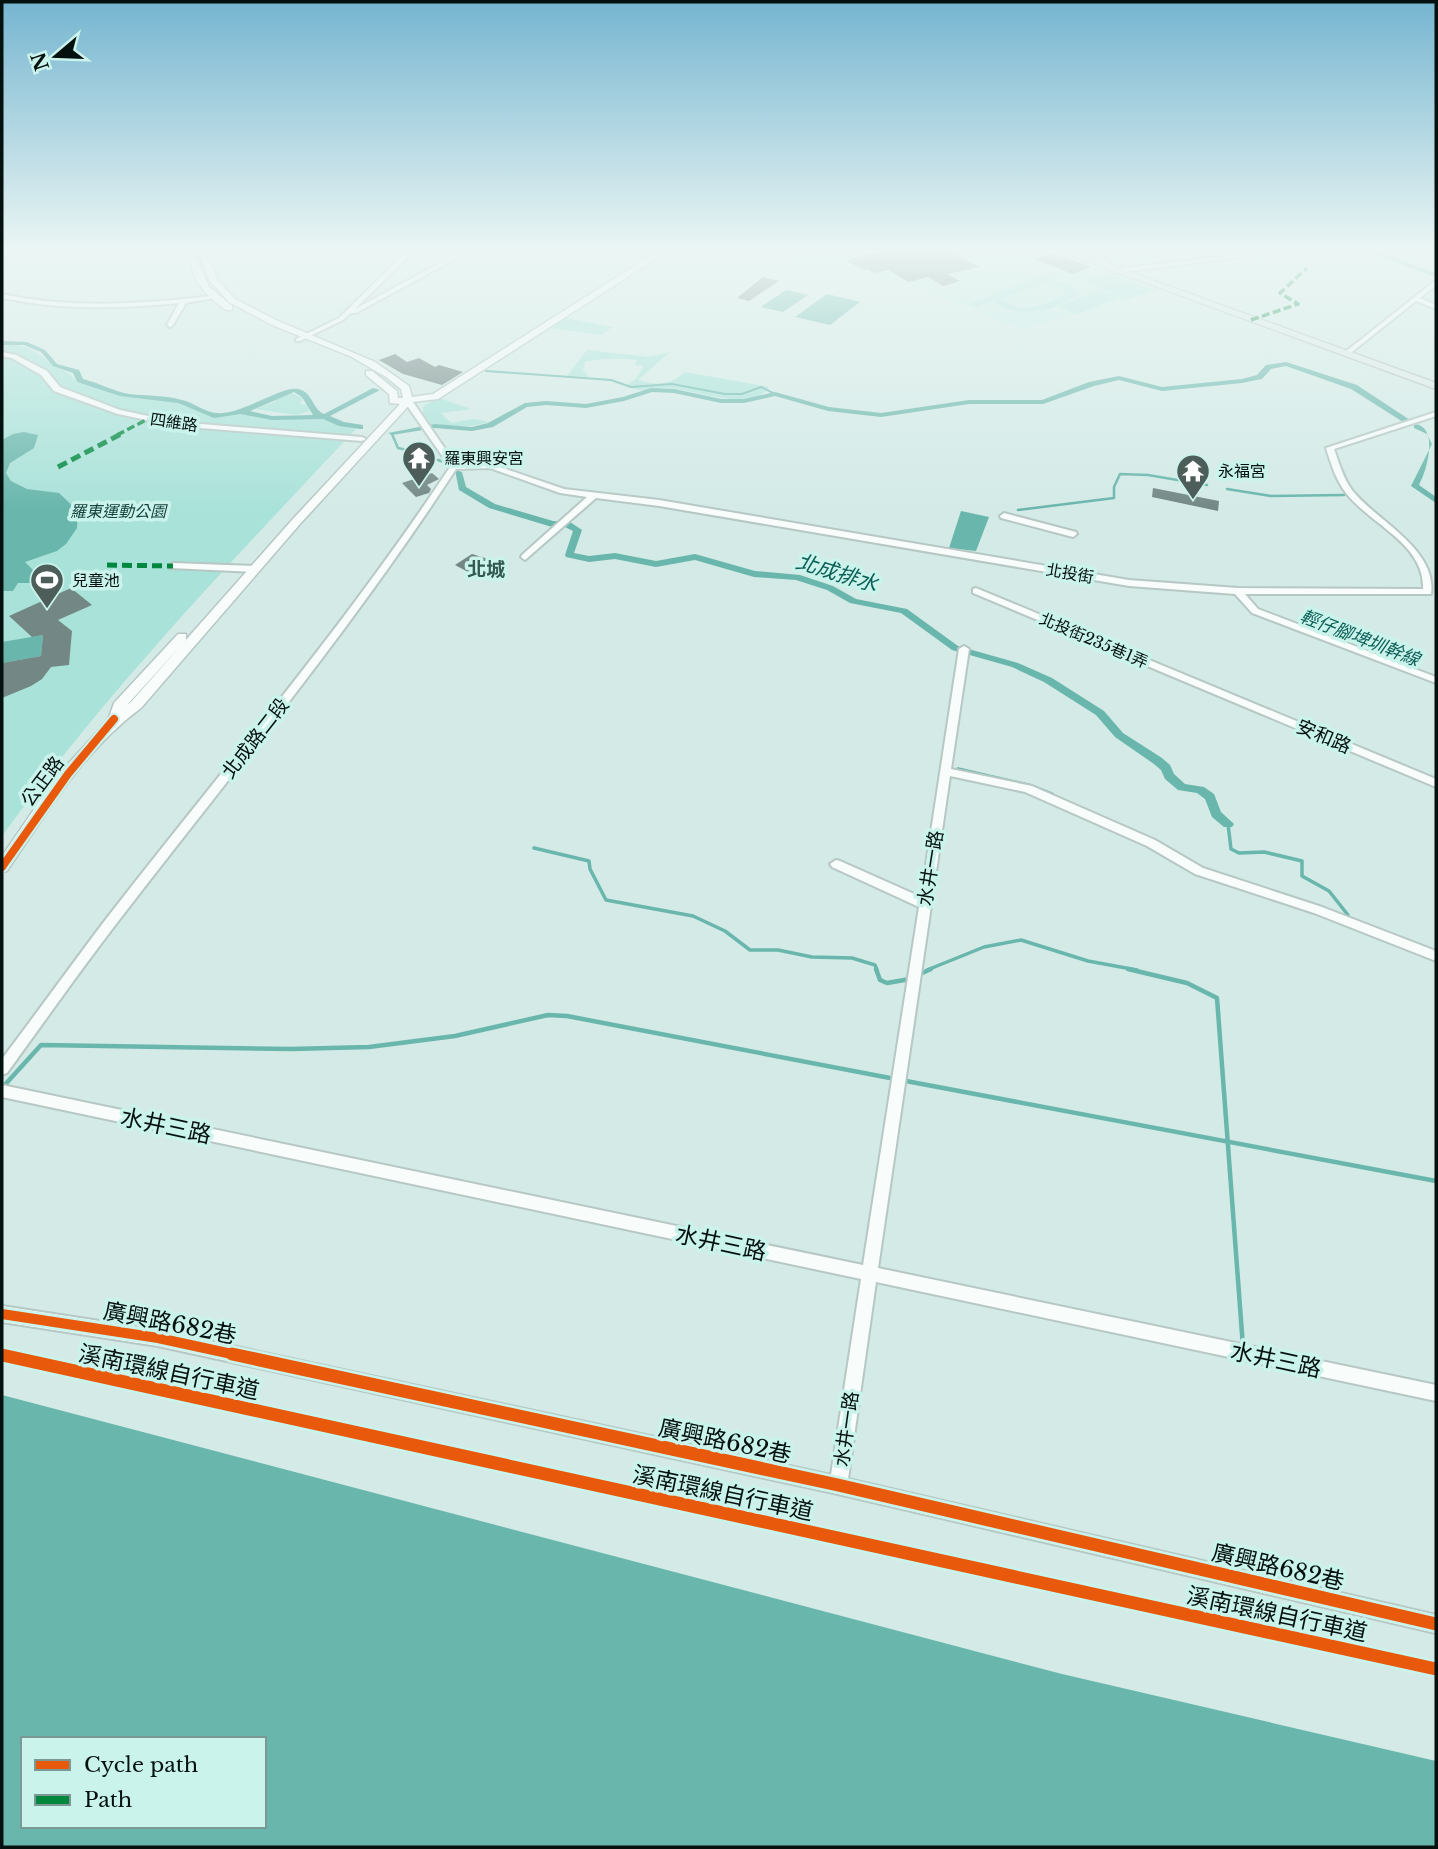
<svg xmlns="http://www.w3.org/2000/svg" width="1438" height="1849" font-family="'Libre Baskerville','Noto Sans TC',serif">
  <rect width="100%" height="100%" fill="#d3eae6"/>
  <!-- built -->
  <path fill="#c4eae4" d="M768,251H1052L1160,291L1021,329L915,286Z"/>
  <!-- green -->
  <g fill="#a9e2d9" fill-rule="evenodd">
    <path d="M1051,272L1060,276L1051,280L1069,284L1078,292L1077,295C1054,312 1016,319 993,301L976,307L968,304ZM1044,283L1061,287L1066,292C1051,305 1020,315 1005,300L1008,296Z"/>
    <path d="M1107,273L1153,290L1127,299L1084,281Z"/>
    <path d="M1100,290L1119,297L1077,314L1058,306Z"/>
    <path d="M566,318L612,327L602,335L550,328Z"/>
    <path d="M2,343C33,346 30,349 54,365C63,371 70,371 76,382L124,395L174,402L214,417L242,414L285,418L315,417L356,429C231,562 109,688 2,836Z"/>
    <path d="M587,350L649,357L670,352L638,380C656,386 671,385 685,372L769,387C751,412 699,391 674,389C656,387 642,394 626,386L636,379L644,366L635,365L637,360C623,358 600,358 585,362L583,370L589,377L567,376Z"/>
    <path d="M289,392L303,398L300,404L307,405L310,411L296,415L255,409L274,402L283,393Z"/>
    <path d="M442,399L471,409L441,413L451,423L473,419L489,422L471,426L431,425L423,415V407L433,400Z"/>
  </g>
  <!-- water -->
  <g fill="#69b6ac" fill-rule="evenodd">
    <path d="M786,290L808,295L783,312L761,307Z"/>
    <path d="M827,294L860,302L830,325L795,317Z"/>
    <path d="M24,432L38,435L34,448L10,463L6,473L11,481L27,489L59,493L78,511L77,528L66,544L57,551L25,562L39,576L34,583H18L13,591H2V440L13,434Z"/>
    <path d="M961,511L989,517L976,551L949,548Z"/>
    <path d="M43,635L41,656L2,663V642Z"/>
    <path d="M2,1395L1062,1674L1436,1761V1847H2ZM23,1739H264V1826H23Z"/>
  </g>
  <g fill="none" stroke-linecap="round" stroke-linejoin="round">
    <!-- stream-far3 -->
    <path stroke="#69b6ac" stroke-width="2" d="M486,371L611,380L631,387L672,384L725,394H742L761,387L775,394"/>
    <!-- stream-far2 -->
    <g stroke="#69b6ac" stroke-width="2.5">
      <path d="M392,434L398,448L424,454"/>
      <path d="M438,460L446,463"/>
      <path d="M1227,489L1271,496L1344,495"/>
      <path d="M1018,510L1114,498V487L1120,474L1148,475L1207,485"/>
    </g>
    <!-- stream-far1 -->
    <g stroke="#69b6ac" stroke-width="3.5">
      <path d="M958,769L1032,786L1052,794"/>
      <path d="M1228,824L1231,849L1239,853L1264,852L1302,861V876L1329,891L1348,915"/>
      <path d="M534,848L589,861L590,869L606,900L693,916L725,931L750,950H778L812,957L852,958L875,965L877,970"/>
      <path d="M927,970L984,947L1021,940L1088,961L1137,970"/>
    </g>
    <!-- stream -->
    <g stroke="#69b6ac" stroke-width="4.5">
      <path d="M876,969L880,980L887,983L910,979"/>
      <path d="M1128,969L1187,983L1217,998L1243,1347"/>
      <path d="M920,974L931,969"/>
      <path d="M906,1081L1436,1181"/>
      <path d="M2,1088L41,1045L291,1049L369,1047L455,1036L548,1015L567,1016L890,1078"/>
    </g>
    <!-- canal -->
    <g fill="#69b6ac" fill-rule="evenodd">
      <path d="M1366,251H1376L1436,273V277Z"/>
      <path d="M2,341L27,342L45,350L57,364L79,370L83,379C99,383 113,391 129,394C147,396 165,395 182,400C196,403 207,415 222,413C245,412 282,386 298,389C313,392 312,409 324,414L373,388L380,390L330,416L344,422L363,425V429H360L339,426L323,419L272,420L241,414L214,418L178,403L120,396L77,382L73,373L53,366L41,352L24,345H2ZM294,392L302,397L313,415L272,416L250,411Z"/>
      <path d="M1286,362L1357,385L1410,420L1403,422L1351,389L1286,366L1271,369L1262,379L1242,383L1162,391L1119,380L1094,386L1043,404H969L881,417L828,411L775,396L744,403H721L674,393L652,392L624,401L586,408L546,405L527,407L493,427L472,431L435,428L392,435L388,433L435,424L472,427L488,423L525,403L546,401L586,404L623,397L651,388L674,389L721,399H744L775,392L829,407L881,413L969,400H1042L1089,382L1119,376L1162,387L1242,379L1257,375L1266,365Z"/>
      <path d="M1414,424C1438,425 1429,467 1419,485L1436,497V503L1411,486L1432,444L1427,434L1414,428Z"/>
      <path d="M455,470L462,472L466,487L495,504L553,521L570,522L582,530L574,553L589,556L615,553L656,561L695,554L755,571L800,575L833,586L856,599L907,609L958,646L1018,663L1052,678L1104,711L1123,733L1162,758L1170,765L1174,774L1185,784L1204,787L1214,794L1221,812L1234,824L1232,827H1224L1212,817L1205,799L1197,793L1178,790L1165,779L1161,770L1154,764L1115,737L1096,715L1044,682L1012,667L952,650L901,613L850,603L827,590L796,580L754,577L695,560L656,567L615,559L589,562L566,557L565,555L573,531L565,527H552L489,508L459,490Z"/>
    </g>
  </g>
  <!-- building -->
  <g fill="#738885">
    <path d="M885,251H949L980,267L947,274L960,281L943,286L928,277L909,282L888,270L875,273L868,269L863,270L846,260Z"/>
    <path d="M1052,253L1091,267L1073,274L1034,259Z"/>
    <path d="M763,277L779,281L749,301L737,298Z"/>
    <path d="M395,354L407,362L419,358L435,367L439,365L463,372L442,385L403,374L379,360Z"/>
    <path d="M432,473L439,479L427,485L431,489L429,493L416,497L402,483Z"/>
    <path d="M1153,488L1219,501L1218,511L1152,497Z"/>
    <path d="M472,554L488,559L500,563L488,576L468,572L455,565Z"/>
    <path d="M71,588L92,605L58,620L72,631L69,665L51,667L42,679L31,686L2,698V663L41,656L43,635L32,637L9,616Z"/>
  </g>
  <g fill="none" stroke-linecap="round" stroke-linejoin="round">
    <!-- street casing -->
    <g stroke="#b6c7c4" stroke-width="4">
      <g id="street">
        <path d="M407,251H414L355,309L462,251H470L356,313H351L343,320L300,341H296V339L339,318Z"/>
        <path d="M1085,251H1093L1117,269L1260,252L1263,254L1116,273Z"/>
        <path d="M1436,280V285L1420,298L1436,305V309L1416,301L1348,355H1344V353Z"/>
        <path d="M2,294C72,309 141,304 211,296L214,298L186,303L173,325L170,327L167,325L179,303C119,309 61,310 2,298Z"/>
        <path d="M2,352L16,355L47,371L60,387L120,410L176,422L362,437L366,439L362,441L176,426L118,414L54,391L41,375L12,358L2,356Z"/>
        <path d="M405,399H411L456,465L491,464L564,489L659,500L1129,580L1238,588L1423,589C1425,544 1371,525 1346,493C1336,480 1331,464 1326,448L1436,412V416L1334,449C1339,463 1343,478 1352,490C1374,519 1438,549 1431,594H1245L1258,609L1436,677V683L1252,613L1235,594L1129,586L659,506L596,498L525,560L521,557L522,555L587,497L560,493L490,468L456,469C352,629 230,776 113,928C77,975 42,1025 7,1073L2,1075V1059C36,1014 69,968 103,923C220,772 345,626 450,467L404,401Z"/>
        <path d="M1004,513L1076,532L1077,534L1073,537L1001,518L1000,516Z"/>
        <path d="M173,563L255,566L259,569L255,572L170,568L169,566Z"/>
        <path d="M976,588L1436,779V787L973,593V589Z"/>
        <path d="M964,646L969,649L951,769L1032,786L1155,840L1203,868L1322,907L1436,951V961L1314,913L1195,874L1147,846L1025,792L950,776L878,1268L1436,1385V1401L876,1282L848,1479L1436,1615V1633L838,1494L158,1346L2,1322V1306L158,1330L831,1475L861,1279L2,1097V1085L863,1265L919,907L832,867L830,864L836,860L840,861L921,897L959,649Z"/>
      </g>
    </g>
    <!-- secondary casing -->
    <g stroke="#b6c7c4" stroke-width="3">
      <g id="secondary">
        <path d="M197,251H205L218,281L235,299L278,321L375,362L409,386L412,397L433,394L658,251H668L438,399L412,402L300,524L141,708C83,751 47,812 7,871L2,872V856L57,776L108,720L114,703L178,634H186V640L127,705L131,702L292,520L400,404L390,403L389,394L366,375V371H372L397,391L398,398H403L401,389L386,377L350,356L272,325L229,302L210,281Z"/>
        <path d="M191,259H197L209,287L232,306V310H226C209,298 191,281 191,259Z"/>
      </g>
    </g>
    <!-- primary casing -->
    <g stroke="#b8c4c2" stroke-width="3">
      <path id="primary" d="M1059,251H1072L1436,383V389Z"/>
    </g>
    <!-- street -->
    <use href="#street" fill="#f8fcfb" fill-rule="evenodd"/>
    <!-- secondary -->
    <use href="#secondary" fill="#f8fcfb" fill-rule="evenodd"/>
    <!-- primary -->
    <use href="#primary" fill="#dbebe9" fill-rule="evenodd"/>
    <!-- quiet-far1 -->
    <g stroke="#00873e" stroke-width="3.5" stroke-dasharray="8 3.5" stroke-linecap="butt">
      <path d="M1251,320L1298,304L1280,293L1307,268"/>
      <path d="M117,435L148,419"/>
    </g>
    <!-- quiet -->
    <g stroke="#00873e" stroke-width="5" stroke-dasharray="10 5" stroke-linecap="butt">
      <path d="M58,467L121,434"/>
      <path d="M107,565L173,566"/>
    </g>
    <!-- cycleway-far2 casing -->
    <g stroke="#caf3ec" stroke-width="12">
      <path id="cycleway-far2" d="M2,867L68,774L114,719"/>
    </g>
    <!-- cycleway-far1 casing -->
    <g stroke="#caf3ec" stroke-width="15">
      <g id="cycleway-far1">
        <path d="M2,1314L158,1338L241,1356"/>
        <path d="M2,1355L6,1356"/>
      </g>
    </g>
    <!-- cycleway casing -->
    <g stroke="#caf3ec" stroke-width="18">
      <g id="cycleway">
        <path d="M232,1354L838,1485L1436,1624"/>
        <path d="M2,1355L1436,1669"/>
      </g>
    </g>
    <!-- cycleway-far2 -->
    <use href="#cycleway-far2" stroke="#e8590c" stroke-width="8"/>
    <!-- cycleway-far1 -->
    <use href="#cycleway-far1" stroke="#e8590c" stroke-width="10"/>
    <!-- cycleway -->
    <use href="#cycleway" stroke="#e8590c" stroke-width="13"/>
  </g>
  <!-- sky -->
  <linearGradient id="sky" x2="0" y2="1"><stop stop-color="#75b5d0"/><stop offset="0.49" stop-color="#ebf6f4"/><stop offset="1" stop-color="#ebf6f4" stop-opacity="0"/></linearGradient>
  <rect width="1438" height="510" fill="url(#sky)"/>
  <!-- icons -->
  <defs>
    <g id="temple-pin" transform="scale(1.75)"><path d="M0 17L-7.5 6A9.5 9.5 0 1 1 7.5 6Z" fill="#4c5d5a" stroke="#caf3ec"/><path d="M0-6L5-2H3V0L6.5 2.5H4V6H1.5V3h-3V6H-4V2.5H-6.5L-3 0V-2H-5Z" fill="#fff"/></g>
    <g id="stadium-pin" transform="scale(1.75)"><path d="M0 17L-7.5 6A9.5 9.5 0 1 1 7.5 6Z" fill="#4c5d5a" stroke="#caf3ec"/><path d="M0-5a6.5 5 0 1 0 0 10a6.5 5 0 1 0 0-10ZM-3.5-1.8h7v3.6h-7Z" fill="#fff"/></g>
  </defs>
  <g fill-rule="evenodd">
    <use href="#temple-pin" x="419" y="458"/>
    <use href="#temple-pin" x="1193" y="471"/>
    <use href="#stadium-pin" x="47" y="580"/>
  </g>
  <g text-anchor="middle" stroke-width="7" stroke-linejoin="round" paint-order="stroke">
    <!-- far-street labels -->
    <g font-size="16" fill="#04110f" stroke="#caf3ec">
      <text transform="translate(174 422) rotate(8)" y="6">四維路</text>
      <text transform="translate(1070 573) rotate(10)" y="6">北投街</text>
      <text transform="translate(1094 640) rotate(23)" y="6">北投街235巷1弄</text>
    </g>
    <!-- far-poi labels -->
    <g font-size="16" fill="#04110f" stroke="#caf3ec" text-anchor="start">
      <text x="444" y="464">羅東興安宮</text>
      <text x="1218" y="477">永福宮</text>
      <text x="72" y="586">兒童池</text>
    </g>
    <!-- far-park labels -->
    <g font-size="16" font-style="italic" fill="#16433d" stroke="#caf3ec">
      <text x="118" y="517">羅東運動公園</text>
    </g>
    <!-- far-water labels -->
    <g font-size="18" font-style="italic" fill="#0b5f56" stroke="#caf3ec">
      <text transform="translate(1360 638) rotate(21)" y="6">輕仔腳埤圳幹線</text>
    </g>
    <!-- far-quarter labels -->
    <g font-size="19" font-weight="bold" fill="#345852" stroke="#caf3ec">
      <text x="486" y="576">北城</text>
    </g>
    <!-- street labels -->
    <g font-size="19" fill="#04110f" stroke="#caf3ec">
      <text transform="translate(1324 736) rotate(23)" y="7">安和路</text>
      <text transform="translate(255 738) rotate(-52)" y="7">北成路二段</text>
      <text transform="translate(42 781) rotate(-53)" y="7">公正路</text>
      <text transform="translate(930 868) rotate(-81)" y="7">水井一路</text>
      <text transform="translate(846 1429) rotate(-82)" y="7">水井一路</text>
    </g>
    <!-- water labels -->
    <g font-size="21" font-style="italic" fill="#0b5f56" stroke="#caf3ec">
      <text transform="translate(837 573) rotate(17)" y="7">北成排水</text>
    </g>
    <!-- near-street labels -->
    <g font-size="23" fill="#04110f" stroke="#caf3ec">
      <text transform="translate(166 1126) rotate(12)" y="8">水井三路</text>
      <text transform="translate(721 1243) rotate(12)" y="8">水井三路</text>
      <text transform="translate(170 1323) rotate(11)" y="8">廣興路682巷</text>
      <text transform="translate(1276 1360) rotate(12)" y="8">水井三路</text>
      <text transform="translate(169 1372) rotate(12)" y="8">溪南環線自行車道</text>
      <text transform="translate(725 1441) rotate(12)" y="8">廣興路682巷</text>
      <text transform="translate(723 1493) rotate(12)" y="8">溪南環線自行車道</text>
      <text transform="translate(1278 1567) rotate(13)" y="8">廣興路682巷</text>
      <text transform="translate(1277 1614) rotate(12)" y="8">溪南環線自行車道</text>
    </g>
  </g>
  <!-- border -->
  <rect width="1438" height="1849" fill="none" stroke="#04110f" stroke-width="7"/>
  <!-- legend -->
  <rect x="21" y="1737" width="245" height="91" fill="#caf3ec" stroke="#7b9994" stroke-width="2"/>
  <rect x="35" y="1760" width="35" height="10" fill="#e8590c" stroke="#7b9994" stroke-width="2"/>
  <text x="84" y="1772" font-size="21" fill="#04110f">Cycle path</text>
  <rect x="35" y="1795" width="35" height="10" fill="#00873e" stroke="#7b9994" stroke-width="2"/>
  <text x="84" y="1807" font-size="21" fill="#04110f">Path</text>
  <!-- north arrow -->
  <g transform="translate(56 56) rotate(251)" stroke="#caf3ec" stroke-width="5" paint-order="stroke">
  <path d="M0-5L12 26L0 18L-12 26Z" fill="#04110f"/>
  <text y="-10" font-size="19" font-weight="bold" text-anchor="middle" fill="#04110f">N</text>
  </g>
</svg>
